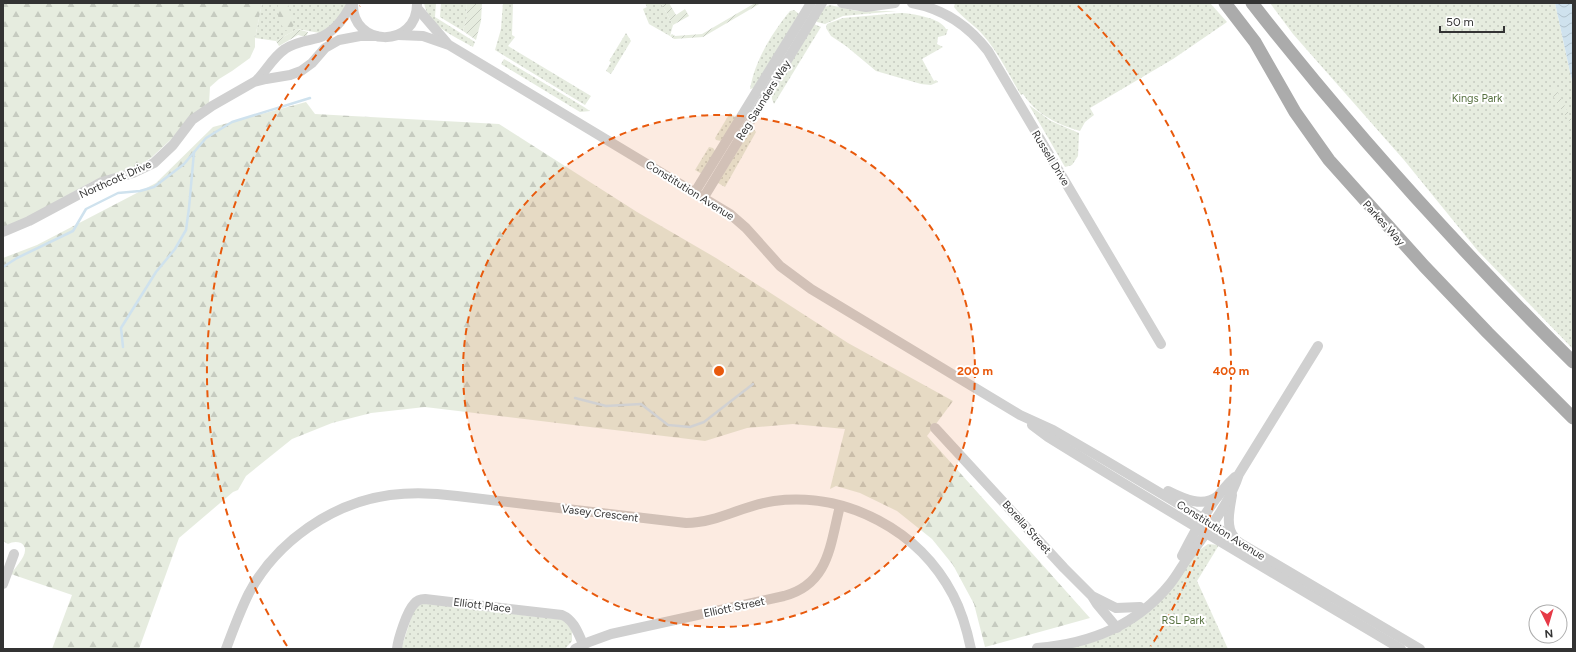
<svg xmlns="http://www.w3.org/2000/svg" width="1576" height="652" font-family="Figtree,sans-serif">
  <defs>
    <pattern id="grass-dots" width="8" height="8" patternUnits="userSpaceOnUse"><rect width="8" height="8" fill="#e6ecdf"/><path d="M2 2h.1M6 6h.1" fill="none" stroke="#c6cbc0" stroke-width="1.8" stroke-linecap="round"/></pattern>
    <pattern id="forest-firs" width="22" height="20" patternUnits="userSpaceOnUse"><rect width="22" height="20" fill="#e6ecdf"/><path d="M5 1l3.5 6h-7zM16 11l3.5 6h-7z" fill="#c6cbc0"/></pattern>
    <pattern id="garden-furrows" width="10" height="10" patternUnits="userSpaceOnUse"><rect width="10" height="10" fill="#e6ecdf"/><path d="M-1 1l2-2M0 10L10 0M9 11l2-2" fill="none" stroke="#c6cbc0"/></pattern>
    <pattern id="water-waves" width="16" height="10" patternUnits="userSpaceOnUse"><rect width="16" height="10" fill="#cfe2ee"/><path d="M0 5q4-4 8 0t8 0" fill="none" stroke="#b2c2cd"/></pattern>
  </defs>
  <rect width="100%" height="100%" fill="#fff"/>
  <!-- grass -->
  <g fill="url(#grass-dots)">
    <path d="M262,3H346C346,17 330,27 320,33L297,29L276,41L255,38Z"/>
    <path d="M424,3H436L435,17L475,42L473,47C454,36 428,26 424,3Z"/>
    <path d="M441,3H466L467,17L463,31L440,17Z"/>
    <path d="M503,3H513L512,35L515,37L508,46L591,96L585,105L495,50L501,29Z"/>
    <path d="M645,3H661L673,25L670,36L649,24L643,9L647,7Z"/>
    <path d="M955,3H1210L1227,22L1173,59L1090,108L1094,115L1085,122L1080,131C1058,125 1036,114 1023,94L1021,95C1009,75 999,53 983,35C975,25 962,18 954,7Z"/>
    <path d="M1270,3H1555L1573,86V349L1478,251L1404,160L1293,34Z"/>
    <path d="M830,5L857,11H897L843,16L825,24L817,22L816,20L825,7Z"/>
    <path d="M794,10L799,14L754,88L750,89C755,60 772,33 790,11Z"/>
    <path d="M900,13C911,13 941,18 946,29H948L946,35L938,37L937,44L943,47L922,59L934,81L936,80L938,82L931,85L921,84L876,71L846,46L831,36L826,28L827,24L843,18Z"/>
    <path d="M814,24L821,27L774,104L772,99V94Z"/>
    <path d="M626,33L631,41L611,74L606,71L611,62L609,61Z"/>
    <path d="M504,59L584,107L590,111L580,112L501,64Z"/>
    <path d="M1029,105L1051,121L1079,133L1078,156L1072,165L1065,167Z"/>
    <path d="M730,113L736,118L721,141L716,140L715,138Z"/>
    <path d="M752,127L756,132L725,187L718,183Z"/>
    <path d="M709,147L713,148L715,151L702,174L695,170Z"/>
    <path d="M1208,544L1219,545L1197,581L1228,649H1058L1117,631L1198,551Z"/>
    <path d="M423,603L565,620L572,631V641L565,649H401L414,609Z"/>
  </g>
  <!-- forest -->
  <g fill="url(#forest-firs)">
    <path d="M3,3H262L255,38V47L250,58L232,71L219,79L210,87L209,104L151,158L135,167L93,181L36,213L3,230Z"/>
    <path d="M278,3H288L289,9L294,25L289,31L285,30C278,21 277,15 278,3Z"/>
    <path d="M306,102L315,114L499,124L637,212L716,258L848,343L953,401L927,436L1090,618L985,647L974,604L953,565L932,539L897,511L860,493L836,486L830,489L845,429L793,424L747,428L705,441L425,407L371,413L332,423L292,439L246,476L238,490L233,492L179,538L139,649H52L72,595L11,574C15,567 33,551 21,543C16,541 12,542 8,544L3,541V258L37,245L156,183L213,127Z"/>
  </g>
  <!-- garden -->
  <g fill="url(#garden-furrows)">
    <path d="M466,3H482L481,21L476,40L463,31L467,17Z"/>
    <path d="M661,3H669L676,15L685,9L689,16L673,25Z"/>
    <path d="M755,3H761L703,37L674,39L670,36L672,34L675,36L702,34Z"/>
    <path d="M297,29L308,32L306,37L298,35L279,46L276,41Z"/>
    <path d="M1555,87L1573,122V128L1550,91Z"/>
  </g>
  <!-- water -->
  <path fill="url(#water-waves)" d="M1555,3H1573V86Z"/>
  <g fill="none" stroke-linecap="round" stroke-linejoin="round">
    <!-- stream -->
    <g stroke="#cfe2ee" stroke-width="2.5">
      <path d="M3,267L17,258L73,231L86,209L118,193L140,191L154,187L184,164L206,138L232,122L310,98"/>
      <path d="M123,347L121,328L156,272L175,249L186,230L189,208L194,152"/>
      <path d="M575,398L606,406L641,404L668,425L690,427L704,422L753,384"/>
    </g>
    <!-- minor -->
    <g stroke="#d0d0d0" stroke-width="10">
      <path d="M353,3C351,48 418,49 417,3"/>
      <path d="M842,3L866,7L895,3"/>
      <path d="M912,3C944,9 968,25 988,51L1161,344"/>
      <path d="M417,8L447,43"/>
      <path d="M398,35L423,36L449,45L730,214L746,228L780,266L811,289L1020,415L1053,430L1103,459L1204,519L1240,543L1420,649"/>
      <path d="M256,81C266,71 273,57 285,49C295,42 306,41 318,38C334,33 345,17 352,3"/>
      <path d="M695,192L811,3"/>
      <path d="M704,197L822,3"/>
      <path d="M3,232L29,221L102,182L133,173L154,163L173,145L192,120L212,106L254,82L266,79L290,75L301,71L312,63L325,48L339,40L360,36H376"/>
      <path d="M1032,425L1048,437C1164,509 1283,579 1401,649"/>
      <path d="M935,428L1064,568L1092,596L1097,604L1117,628"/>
      <path d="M1168,491C1184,499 1203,508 1218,496"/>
      <path d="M1232,495C1230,508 1225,526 1234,537"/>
      <path d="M1182,556C1195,530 1214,496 1235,477"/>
      <path d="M3,584L14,554"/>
      <path d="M1094,597L1116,608L1140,607"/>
      <path d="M1037,648C1090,644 1136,626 1170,584C1178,574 1184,562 1192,552C1210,528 1230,502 1239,474L1318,346"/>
      <path d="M226,649C233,630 240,611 249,593C277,541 332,503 390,495C413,492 435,493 457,496L686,523C717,523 744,505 774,501C847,492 919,530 953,595C962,612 967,630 971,649"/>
      <path d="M397,649C398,639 407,611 414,604C417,600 420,599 425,599L562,615C574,620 578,633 583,644"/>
      <path d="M575,649L589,642L611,634L784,596C829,584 830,545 840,506"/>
    </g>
    <!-- major -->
    <g stroke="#ababab" stroke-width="13">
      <path d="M1225,3L1255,42L1295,112L1329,160L1424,266L1488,333L1573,418"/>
      <path d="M1252,3C1351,130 1459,249 1573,362"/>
    </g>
  </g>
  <!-- distance rings -->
  <circle cx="719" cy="371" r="256" fill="#e8590c" fill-opacity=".12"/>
  <g fill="none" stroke="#e8590c" stroke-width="2" stroke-dasharray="7 5">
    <circle cx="719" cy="371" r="256"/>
    <path d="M287 646A512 512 0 0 1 360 6M1078 6A512 512 0 0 1 1151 646"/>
  </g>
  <g text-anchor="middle" stroke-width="4" stroke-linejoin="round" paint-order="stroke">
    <!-- park labels -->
    <g font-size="11" fill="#56703f" stroke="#fff">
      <text x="1477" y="102">Kings Park</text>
      <text x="1183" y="624">RSL Park</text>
    </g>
    <!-- street labels -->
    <g font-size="11" fill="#333" stroke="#fff">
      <text transform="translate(763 100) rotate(-58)" y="4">Reg Saunders Way</text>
      <text transform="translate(1051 158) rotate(59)" y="4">Russell Drive</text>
      <text transform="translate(115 179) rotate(-24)" y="4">Northcott Drive</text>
      <text transform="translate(690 190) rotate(32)" y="4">Constitution Avenue</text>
      <text transform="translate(1384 223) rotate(48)" y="4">Parkes Way</text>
      <text transform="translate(600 513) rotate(7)" y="4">Vasey Crescent</text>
      <text transform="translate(1027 527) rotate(48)" y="4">Borella Street</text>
      <text transform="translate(1221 530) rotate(32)" y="4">Constitution Avenue</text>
      <text transform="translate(482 605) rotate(7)" y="4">Elliott Place</text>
      <text transform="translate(734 607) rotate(-12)" y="4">Elliott Street</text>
    </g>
  </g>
  <circle cx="719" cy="371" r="6" fill="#e8590c" stroke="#fff" stroke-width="2"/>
  <g font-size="12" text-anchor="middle" font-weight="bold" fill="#e8590c" stroke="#fff" stroke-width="4" stroke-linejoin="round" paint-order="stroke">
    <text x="975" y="375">200 m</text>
    <text x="1231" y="375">400 m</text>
  </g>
  <!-- border -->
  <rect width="1576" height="652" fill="none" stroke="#333333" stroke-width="8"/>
  <!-- north arrow -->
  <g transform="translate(1548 624) rotate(175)"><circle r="19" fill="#ffffff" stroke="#adadad"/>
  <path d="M0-3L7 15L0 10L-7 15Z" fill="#e63946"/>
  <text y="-6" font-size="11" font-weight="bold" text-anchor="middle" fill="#333333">N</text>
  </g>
  <!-- scale -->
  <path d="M1440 26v6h64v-6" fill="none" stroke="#333333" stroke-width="2"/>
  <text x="1446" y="26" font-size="12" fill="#333333" stroke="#ffffff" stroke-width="3" paint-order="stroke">50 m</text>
</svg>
